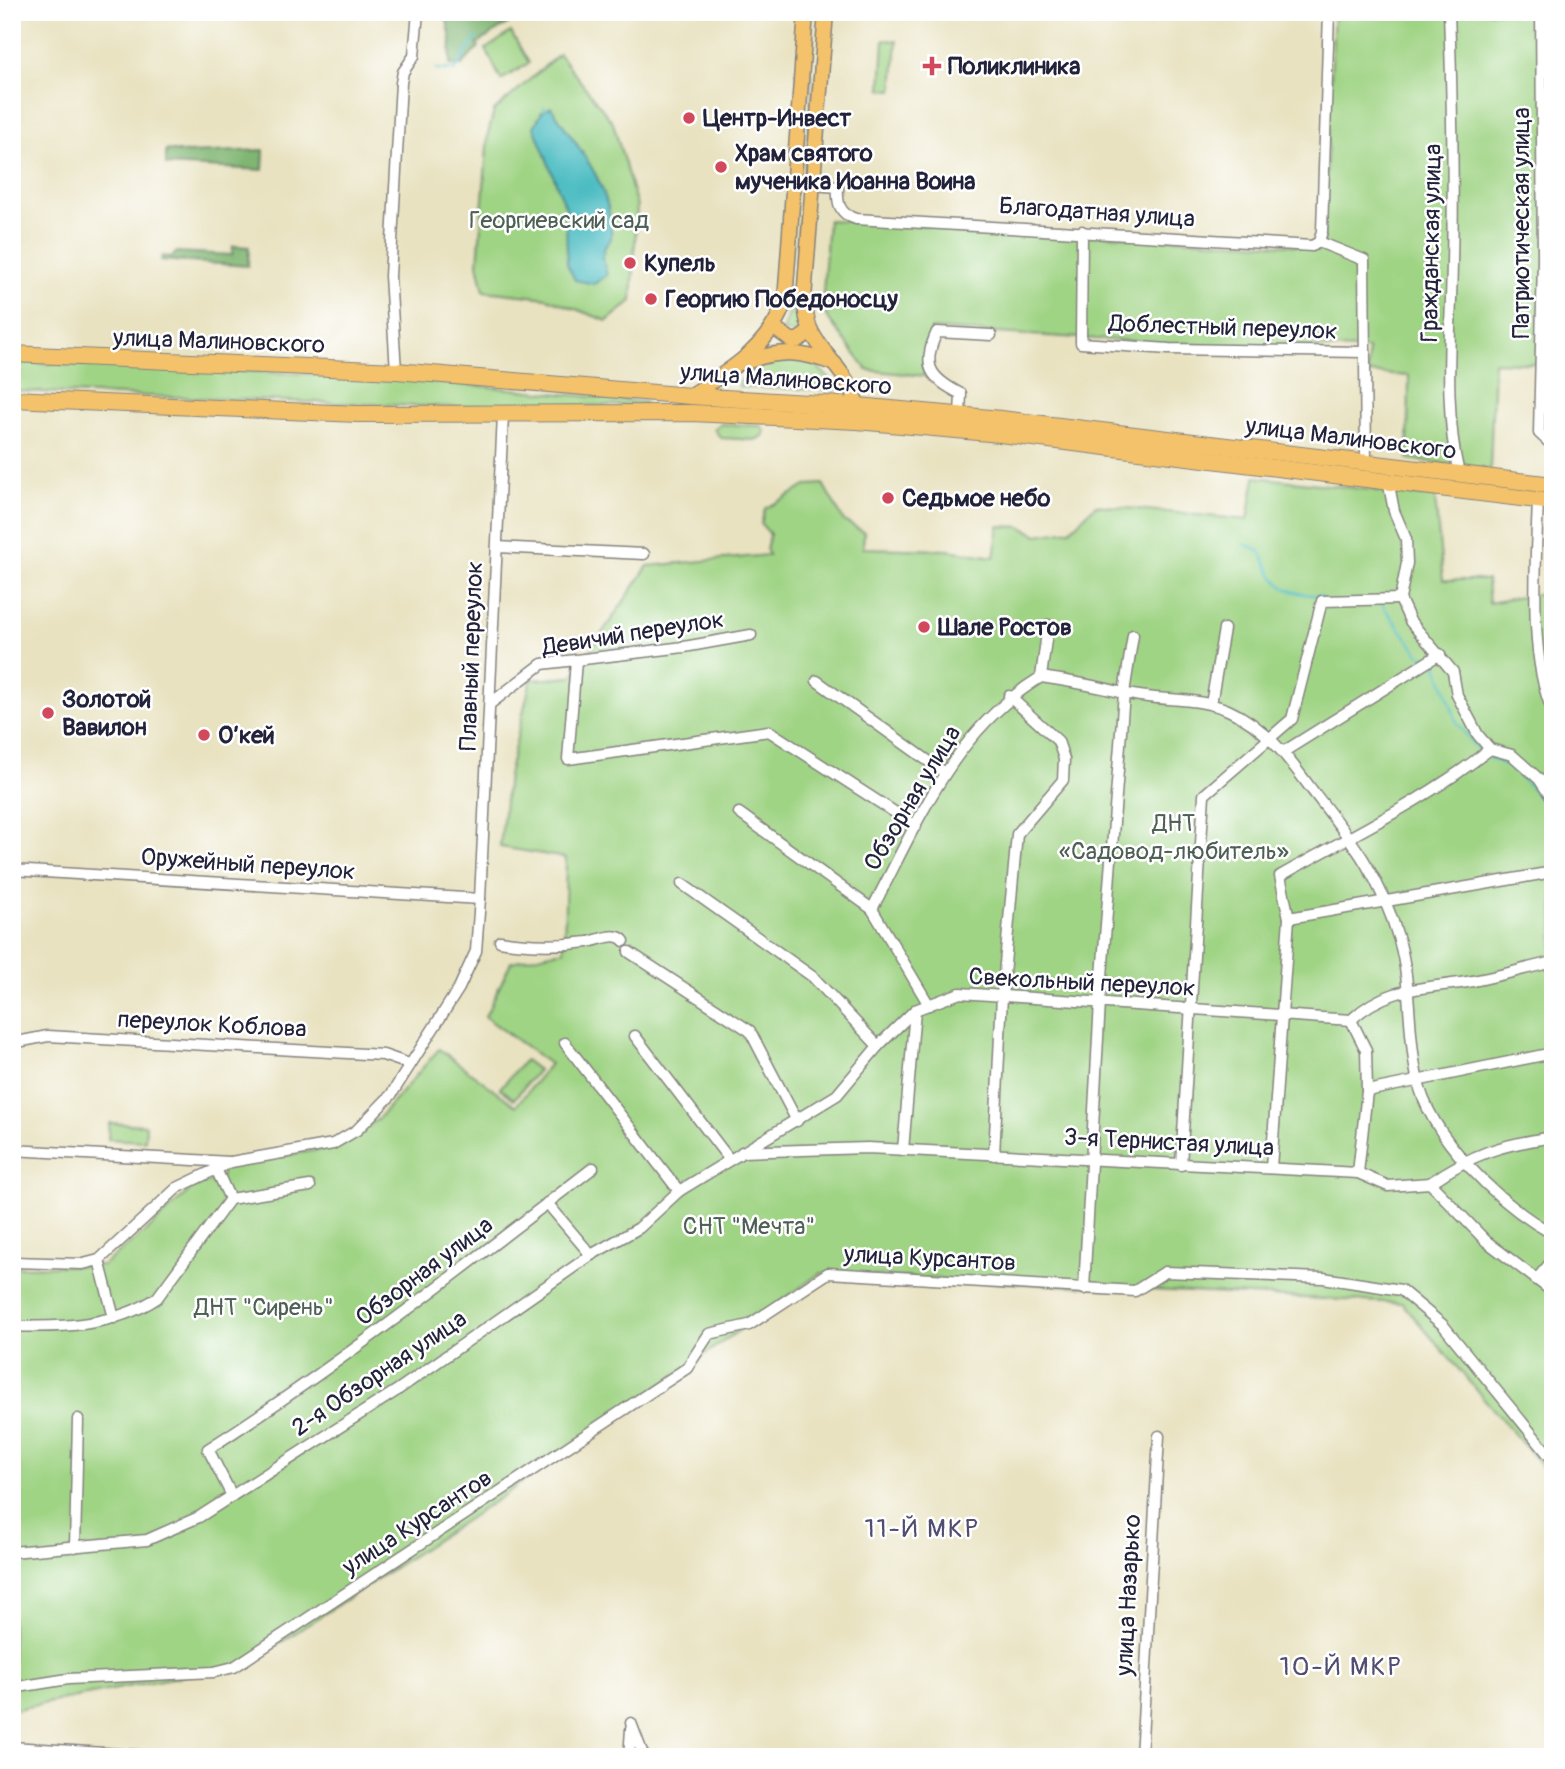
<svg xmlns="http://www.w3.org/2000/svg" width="1565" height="1769" font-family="Pangolin,sans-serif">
  <rect width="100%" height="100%" fill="#fff"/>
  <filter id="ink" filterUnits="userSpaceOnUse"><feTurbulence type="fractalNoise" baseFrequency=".0143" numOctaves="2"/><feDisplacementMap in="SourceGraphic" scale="14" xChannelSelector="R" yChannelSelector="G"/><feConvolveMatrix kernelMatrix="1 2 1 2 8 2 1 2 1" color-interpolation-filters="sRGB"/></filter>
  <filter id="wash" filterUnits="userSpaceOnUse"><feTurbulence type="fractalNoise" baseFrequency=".00686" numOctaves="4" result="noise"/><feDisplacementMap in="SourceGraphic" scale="28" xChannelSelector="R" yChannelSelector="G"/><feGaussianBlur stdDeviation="1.57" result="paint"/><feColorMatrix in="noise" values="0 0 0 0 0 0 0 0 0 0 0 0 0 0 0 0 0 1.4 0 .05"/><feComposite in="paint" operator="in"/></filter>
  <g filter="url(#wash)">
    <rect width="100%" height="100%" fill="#e8e2c0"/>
    <!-- green -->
    <g fill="#a0d485" stroke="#617b60" stroke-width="2">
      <path d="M1334,12H1553V415L1542,414L1544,364L1494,362L1490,470L1408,459L1409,376L1368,373V349L1211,346L932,329L925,346L924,376L867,370L825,314L823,294L828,220L1323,247Z"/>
      <path d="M511,32L529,63L501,80L486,49Z"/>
      <path d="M884,40L897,41L893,90L881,89Z"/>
      <path d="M559,54L613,123L637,206L632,301L607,321L547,298L484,291L478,264L488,134L494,111Z"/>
      <path d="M813,72L797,302L803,332L791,333L783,330L793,302Z"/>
      <path d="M775,356L815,364L834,384L835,390L739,387V382L757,365Z"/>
      <path d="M12,362L385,377L645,402L644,405L448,407L12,391Z"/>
      <path d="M721,424L761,426L765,431L763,436L755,440L721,438L714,429Z"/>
      <path d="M1255,477L1435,497L1443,580H1487L1489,603L1531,595H1553V1479L1402,1303L821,1273L501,1497L251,1662L12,1710V1267L103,1265L149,1229L193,1187L221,1178L223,1166L341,1146L379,1118L439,1049L516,1106L550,1064L485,1017L511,962L564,950L566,858L500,847L508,775L531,680L572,677L648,566L769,555L766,549L770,534L761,524L765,509L808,485L823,484L844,521L864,532L863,548L947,550L994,557L999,526L1021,527L1038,535L1070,530L1096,505L1248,520Z"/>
      <path d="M525,1060L538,1070L514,1099L500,1088Z"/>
      <path d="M109,1123L146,1125L145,1141L108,1139Z"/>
    </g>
    <!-- forest -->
    <g fill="#80b672" stroke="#516c56" stroke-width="2">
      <path d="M445,12H525L477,44L479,47L462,65H450L451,38Z"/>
      <path d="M166,150L187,153L264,150L263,170L166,165Z"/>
      <path d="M233,246L249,247L248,266L161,260L162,256L172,257L177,252L232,255Z"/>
    </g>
    <!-- water -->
    <path fill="#4ebdc3" stroke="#38707f" stroke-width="2" d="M551,107C579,149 614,187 611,239C599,250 603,261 607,275L594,284L575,280L567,264L566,208L534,127L542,112Z"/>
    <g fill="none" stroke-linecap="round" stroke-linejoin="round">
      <!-- stream -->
      <g stroke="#4ebdc3" stroke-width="2.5">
        <path d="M484,12L486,17"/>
        <path d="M436,69L455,70L477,37"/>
        <path d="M544,107L546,110"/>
        <path d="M1244,544L1259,550C1279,587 1278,592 1322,596"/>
        <path d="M1382,605L1420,655L1427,657"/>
        <path d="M1436,662L1457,723L1480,752"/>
        <path d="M1486,756L1509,767L1530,786L1553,819"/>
      </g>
    </g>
  </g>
  <g filter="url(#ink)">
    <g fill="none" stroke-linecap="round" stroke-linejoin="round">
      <!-- minor casing -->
      <g stroke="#85827e" stroke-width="13">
        <g id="minor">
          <path d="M1449,12C1452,96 1454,179 1452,262C1451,332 1443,406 1459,474"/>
          <path d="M1541,12L1543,259L1539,433L1553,446"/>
          <path d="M813,185L838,187C837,203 839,214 856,219L1312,246L1319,242L1322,231L1329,12"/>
          <path d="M1082,231L1081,343L1169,349L1365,352"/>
          <path d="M1319,242L1364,260L1366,463"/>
          <path d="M396,371L390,276L401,83L403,72L414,56L418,12"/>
          <path d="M960,415L961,394C930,378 921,366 937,332L991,335"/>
          <path d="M1388,480L1394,511L1406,539L1407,563L1400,599L1410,621L1453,672L1457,695L1478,735L1490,749L1512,755L1539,779L1553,800"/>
          <path d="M1538,500C1536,560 1528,658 1553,712"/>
          <path d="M497,547L644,554"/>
          <path d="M576,661L568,759L769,731L916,826"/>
          <path d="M1041,677C1069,681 1096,686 1124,693C1158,702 1196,696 1228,710C1265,726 1289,759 1312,790C1353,842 1380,875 1399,940C1412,985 1407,1032 1417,1077C1429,1138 1501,1205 1553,1234"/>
          <path d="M817,681L945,773"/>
          <path d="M491,703L542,664L684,647L751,635"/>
          <path d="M1211,704L1224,629"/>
          <path d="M1283,752L1440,654"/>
          <path d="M739,813L872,909"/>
          <path d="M12,870L480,899"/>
          <path d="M682,884L813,977L878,1046"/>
          <path d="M1289,918L1553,872"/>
          <path d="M500,941C530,946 559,946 588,942C599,940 616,931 624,941"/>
          <path d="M629,952L750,1031L797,1121"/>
          <path d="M929,1005L872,909C919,821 952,732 1041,677L1048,625"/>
          <path d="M1351,1020C1387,985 1427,989 1473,981C1500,976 1526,968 1553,962"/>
          <path d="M1351,1020L1366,1050L1367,1091L1358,1173"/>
          <path d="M635,1036L729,1159"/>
          <path d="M12,1043L48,1036L383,1055L409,1064"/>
          <path d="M565,1043L679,1191"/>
          <path d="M1367,1091L1553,1053"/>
          <path d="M12,1150L230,1162"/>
          <path d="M903,1150L915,1010"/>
          <path d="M742,1152L868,1148L1358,1173L1388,1186L1430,1183L1486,1241L1553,1292"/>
          <path d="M994,1155L1002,996L1017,834L1063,780L1064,759L1058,741L1009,696"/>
          <path d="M1181,1165L1204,795L1292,719L1322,601L1400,599"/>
          <path d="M1271,1168L1289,918L1280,876C1351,835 1425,801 1490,749"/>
          <path d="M216,1169L230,1199"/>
          <path d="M1430,1183C1474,1153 1500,1145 1553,1137"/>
          <path d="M547,1203L591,1255"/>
          <path d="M99,1260L114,1318"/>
          <path d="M12,1262L83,1264L99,1260L177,1188L231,1162L333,1144L357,1130L391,1095L459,988L476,951L480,899L503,415"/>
          <path d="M1536,1280L1553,1260"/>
          <path d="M1084,1289L1100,1002L1124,693L1133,635"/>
          <path d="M12,1326C61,1328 115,1326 157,1298L230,1199L310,1186"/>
          <path d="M232,1496L208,1449C342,1363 467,1265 593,1168"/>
          <path d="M75,1547L78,1419"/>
          <path d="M12,1552L147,1540L199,1517L396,1391L591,1255L639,1228L679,1191L837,1095L878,1046L915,1010L960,993L1351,1020"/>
          <path d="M12,1688L68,1679L214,1672L234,1667L687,1368L709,1334L749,1325L828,1273L1135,1291L1165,1272L1323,1278L1401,1290L1443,1325L1553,1460"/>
          <path d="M631,1723L644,1757"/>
          <path d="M12,1747L165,1757"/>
          <path d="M629,1757L631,1729"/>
          <path d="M1141,1757L1159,1436"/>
        </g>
      </g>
      <!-- major casing -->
      <g stroke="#85827e" stroke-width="17">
        <g id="major">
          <path d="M826,12L804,299C806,310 806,321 811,331C825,360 859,381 857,416"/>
          <path d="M773,327L791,340H798L811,331"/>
          <path d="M744,363C778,349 801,351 835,364"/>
          <path d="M690,396C729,371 769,348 785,301L806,12"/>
        </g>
      </g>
      <!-- highway casing -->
      <g stroke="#85827e" stroke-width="18">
        <g id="highway">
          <path d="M12,354L396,371L690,396L858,406L1001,419L1553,485"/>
          <path d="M12,399L358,414L692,413L857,421L1000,434L1553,502"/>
        </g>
      </g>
      <!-- minor -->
      <use href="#minor" stroke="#fff" stroke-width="10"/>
      <!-- major -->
      <use href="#major" stroke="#f4c26a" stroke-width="14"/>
      <!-- highway -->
      <use href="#highway" stroke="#f4c26a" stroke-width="16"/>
    </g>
  </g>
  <!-- markers -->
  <g fill="#d1495b" stroke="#fff" stroke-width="2.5">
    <path d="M928.5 55.5h7v7h7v7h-7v7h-7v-7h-7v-7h7z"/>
    <circle cx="689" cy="118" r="7"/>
    <circle cx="721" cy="167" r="7"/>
    <circle cx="630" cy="263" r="7"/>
    <circle cx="651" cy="299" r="7"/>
    <circle cx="888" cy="498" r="7"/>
    <circle cx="924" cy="627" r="7"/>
    <circle cx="48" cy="713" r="7"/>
    <circle cx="204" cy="735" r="7"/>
  </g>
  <g text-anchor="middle" stroke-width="5" stroke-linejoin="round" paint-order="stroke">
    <!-- poi labels -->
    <g font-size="24" font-weight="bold" fill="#22223b" stroke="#fff" text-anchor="start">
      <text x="948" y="74">Поликлиника</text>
      <text x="703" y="126">Центр-Инвест</text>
      <text x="735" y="161">Храм святого<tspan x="735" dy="28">мученика Иоанна Воина</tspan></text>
      <text x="644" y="271">Купель</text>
      <text x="665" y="307">Георгию Победоносцу</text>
      <text x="902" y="506">Седьмое небо</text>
      <text x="938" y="635">Шале Ростов</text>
      <text x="62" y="707">Золотой<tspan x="62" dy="28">Вавилон</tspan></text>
      <text x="218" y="743">О’кей</text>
    </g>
    <!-- street labels -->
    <g font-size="24" fill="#22223b" stroke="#fff">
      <text transform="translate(1097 212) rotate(4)" y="8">Благодатная улица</text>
      <text transform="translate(1521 223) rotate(-90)" y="8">Патриотическая улица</text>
      <text transform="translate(1431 243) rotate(-89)" y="8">Гражданская улица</text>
      <text transform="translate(1223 327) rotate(2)" y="8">Доблестный переулок</text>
      <text transform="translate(219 341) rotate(2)" y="8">улица Малиновского</text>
      <text transform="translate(786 379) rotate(4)" y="8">улица Малиновского</text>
      <text transform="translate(1351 438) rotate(7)" y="8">улица Малиновского</text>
      <text transform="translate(633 633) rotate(-9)" y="8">Девичий переулок</text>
      <text transform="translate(471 656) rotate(-88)" y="8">Плавный переулок</text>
      <text transform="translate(912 798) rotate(-59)" y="8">Обзорная улица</text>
      <text transform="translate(248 864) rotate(4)" y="8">Оружейный переулок</text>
      <text transform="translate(1082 982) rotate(3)" y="8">Свекольный переулок</text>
      <text transform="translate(212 1024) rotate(3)" y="8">переулок Коблова</text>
      <text transform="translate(1169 1142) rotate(3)" y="8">3-я Тернистая улица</text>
      <text transform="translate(930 1258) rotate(3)" y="8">улица Курсантов</text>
      <text transform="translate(424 1271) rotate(-37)" y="8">Обзорная улица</text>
      <text transform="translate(379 1373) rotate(-34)" y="8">2-я Обзорная улица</text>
      <text transform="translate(417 1522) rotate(-33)" y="8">улица Курсантов</text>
      <text transform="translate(1128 1595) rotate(-87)" y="8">улица Назарько</text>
    </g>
    <!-- park labels -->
    <g font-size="24" fill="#4e6055" stroke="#fff">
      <text x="559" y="228">Георгиевский сад</text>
      <text x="1174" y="831">ДНТ<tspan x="1174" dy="28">«Садовод-любитель»</tspan></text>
      <text x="749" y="1234">СНТ "Мечта"</text>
      <text x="264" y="1315">ДНТ "Сирень"</text>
    </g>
    <!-- neighbourhood labels -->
    <g font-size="26" letter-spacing="2" fill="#514d71" stroke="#fff">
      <text x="922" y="1537">11-Й МКР</text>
      <text x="1341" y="1675">10-Й МКР</text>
    </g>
  </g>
  <!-- margin -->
  <rect width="1565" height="1769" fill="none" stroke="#fff" stroke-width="42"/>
</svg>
